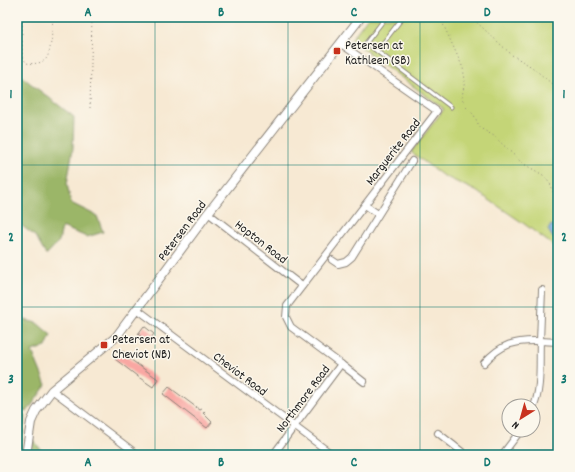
<svg xmlns="http://www.w3.org/2000/svg" width="575" height="472" font-family="Dekko,sans-serif">
  <rect width="100%" height="100%" fill="#fbf7ec"/>
  <filter id="ink" filterUnits="userSpaceOnUse"><feTurbulence type="fractalNoise" baseFrequency=".025" numOctaves="2"/><feDisplacementMap in="SourceGraphic" scale="8" xChannelSelector="R" yChannelSelector="G"/><feConvolveMatrix kernelMatrix="1 2 1 2 8 2 1 2 1" color-interpolation-filters="sRGB"/></filter>
  <filter id="wash" filterUnits="userSpaceOnUse"><feTurbulence type="fractalNoise" baseFrequency=".012" numOctaves="4" result="noise"/><feDisplacementMap in="SourceGraphic" scale="16" xChannelSelector="R" yChannelSelector="G"/><feGaussianBlur stdDeviation="0.9" result="paint"/><feColorMatrix in="noise" values="0 0 0 0 0 0 0 0 0 0 0 0 0 0 0 0 0 1.4 0 .05"/><feComposite in="paint" operator="in"/></filter>
  <g filter="url(#wash)">
    <rect width="100%" height="100%" fill="#f7e9d3"/>
    <!-- green -->
    <path fill="#c4d577" stroke="#70784a" d="M368,17H558V249L523,223L476,191L442,175L411,152L444,109L351,40Z"/>
    <!-- forest -->
    <g fill="#9bb668" stroke="#5c6942">
      <path d="M17,73L74,117L73,148L67,184L71,203L97,216L103,232L87,237L62,227L59,241L46,255L35,236L17,222Z"/>
      <path d="M17,318L37,323L51,335L46,347L32,351L46,385L27,412L17,406V374L22,358L20,347L17,350Z"/>
      <path d="M17,411L25,415L20,455H17Z"/>
      <path d="M33,440L44,453V455H31Z"/>
    </g>
    <!-- water -->
    <path fill="#6ba4db" stroke="#44607c" d="M551,225L558,227V240L553,238L548,230Z"/>
    <g id="blocks">
      <!-- building -->
      <g fill="#f9a7a3">
        <path d="M144,326L154,334L148,342L138,334Z"/>
        <path d="M123,351L126,354L127,357L158,379L153,387L137,376L115,359Z"/>
        <path d="M169,387L200,410L202,409L205,412L203,413L212,422L207,428L163,394Z"/>
      </g>
    </g>
  </g>
  <g filter="url(#ink)">
    <use href="#blocks" fill-opacity="0" stroke="#8a8278" stroke-width="1"/>
    <g fill="none" stroke-linecap="round" stroke-linejoin="round">
      <!-- service casing -->
      <g stroke="#8a8278" stroke-width="5">
        <g id="service">
          <path d="M386,17L366,43L451,107"/>
          <path d="M377,51L403,17"/>
        </g>
      </g>
      <!-- minor casing -->
      <g stroke="#8a8278" stroke-width="8">
        <g id="minor">
          <path d="M365,205L378,214"/>
          <path d="M208,213L302,286"/>
          <path d="M332,260L338,264L346,262L352,257L412,161"/>
          <path d="M137,309L333,455"/>
          <path d="M484,363C501,344 515,340 540,341L542,290"/>
          <path d="M341,364L364,382"/>
          <path d="M52,390L138,455"/>
          <path d="M533,408C542,390 539,361 540,341L558,342"/>
          <path d="M438,433L466,455"/>
          <path d="M273,455L341,364L291,327L286,317L287,306L437,111L341,44"/>
          <path d="M502,455L521,430"/>
        </g>
      </g>
      <!-- tertiary casing -->
      <g stroke="#8a8278" stroke-width="10">
        <path id="tertiary" d="M26,455L31,422L36,411L52,390L116,337L208,213L361,17"/>
      </g>
      <!-- path -->
      <g stroke="#8a8278" stroke-width="1" stroke-dasharray="1 3" stroke-linecap="butt">
        <path d="M22,17V55L26,63C33,64 39,64 45,60C52,54 52,27 53,17"/>
        <path d="M443,17V24L463,68L465,80L462,97L464,105L474,115L480,128L494,136L522,163L543,175L551,185L554,194L558,200"/>
        <path d="M471,17L512,55L532,67L558,89"/>
        <path d="M90,108L92,17"/>
      </g>
      <!-- service -->
      <use href="#service" stroke="#fff" stroke-width="3"/>
      <!-- minor -->
      <use href="#minor" stroke="#fff" stroke-width="6"/>
      <!-- tertiary -->
      <use href="#tertiary" stroke="#fff" stroke-width="8"/>
    </g>
  </g>
  <!-- grid -->
  <path fill="none" stroke="#0f766e" stroke-width="1" stroke-opacity="0.55" d="M155,17V455M288,17V455M420,17V455M17,165H558M17,307H558"/>
  <!-- markers -->
  <g fill="#c8321e" stroke="#fbf7ec" stroke-width="1.5">
    <rect x="333" y="47" width="8" height="8" rx="2"/>
    <rect x="100" y="341" width="8" height="8" rx="2"/>
  </g>
  <g text-anchor="middle" stroke-width="3" stroke-linejoin="round" paint-order="stroke">
    <!-- poi labels -->
    <g font-size="13" fill="#1c1c1c" stroke="#fbf7ec" text-anchor="start">
      <text x="345" y="49">Petersen at<tspan x="345" dy="15">Kathleen (SB)</tspan></text>
      <text x="112" y="343">Petersen at<tspan x="112" dy="15">Cheviot (NB)</tspan></text>
    </g>
    <!-- street labels -->
    <g font-size="13" fill="#1c1c1c" stroke="#fbf7ec">
      <text transform="translate(392 151) rotate(-52)" y="5">Marguerite Road</text>
      <text transform="translate(181 230) rotate(-53)" y="5">Petersen Road</text>
      <text transform="translate(262 241) rotate(38)" y="5">Hopton Road</text>
      <text transform="translate(241 373) rotate(37)" y="5">Cheviot Road</text>
      <text transform="translate(302 398) rotate(-53)" y="5">Northmore Road</text>
    </g>
  </g>
  <!-- margin -->
  <rect width="575" height="472" fill="none" stroke="#fbf7ec" stroke-width="44"/>
  <!-- north arrow -->
  <g transform="translate(521 418) rotate(217)"><circle r="19" fill="#fbf7ec" stroke="#a29f99"/>
  <path d="M0-3L7 15L0 10L-7 15Z" fill="#c8321e"/>
  <text y="-6" font-size="11" font-weight="bold" text-anchor="middle" fill="#1c1c1c">N</text>
  </g>
  <rect x="22" y="22" width="531" height="428" fill="none" stroke="#0f766e" stroke-width="1.5"/>
  <g font-size="13" text-anchor="middle" font-weight="bold" fill="#0f766e">
    <text x="88" y="16">A</text>
    <text x="221" y="16">B</text>
    <text x="354" y="16">C</text>
    <text x="487" y="16">D</text>
    <text x="11" y="98">1</text>
    <text x="564" y="98">1</text>
    <text x="11" y="241">2</text>
    <text x="564" y="241">2</text>
    <text x="11" y="383">3</text>
    <text x="564" y="383">3</text>
    <text x="88" y="466">A</text>
    <text x="221" y="466">B</text>
    <text x="354" y="466">C</text>
    <text x="487" y="466">D</text>
  </g>
</svg>
